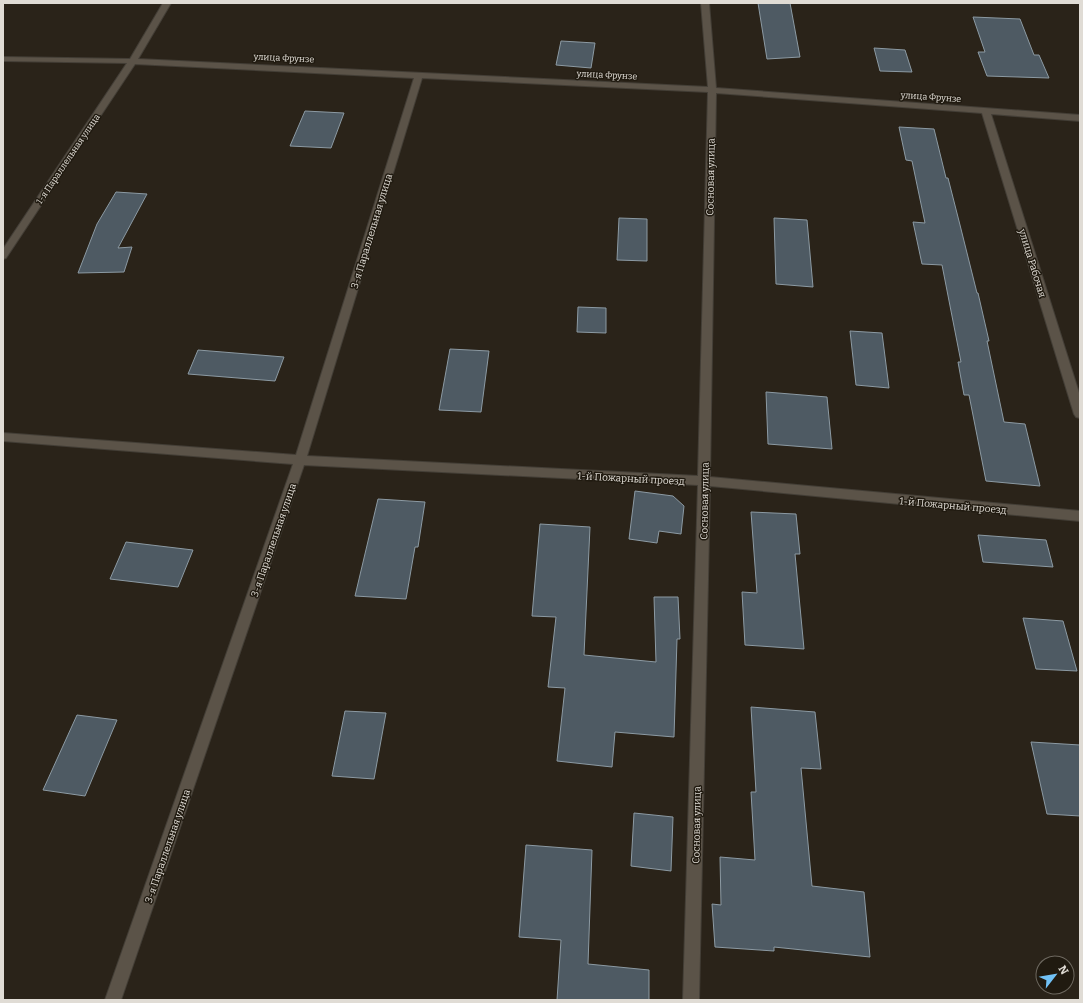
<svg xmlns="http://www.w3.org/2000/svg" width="1083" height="1003" font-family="Bitter,serif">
  <rect width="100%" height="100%" fill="#2a2319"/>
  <!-- building -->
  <g fill="#4e5a63" stroke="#8c9aa3">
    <path d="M758,3H790L800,57L767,59Z"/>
    <path d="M973,17L1020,19L1034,55H1039L1049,78L987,76L978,52H985Z"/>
    <path d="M561,41L595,43L591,68L556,65Z"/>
    <path d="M874,48L905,50L912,72L880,71Z"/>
    <path d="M305,111L344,113L331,148L290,146Z"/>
    <path d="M899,127L934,129L946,178H948L960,225L977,293H978L989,341H987L1004,422L1025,424L1040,486L986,481L969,395H964L958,362H961L942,265L922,264L913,222L925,223L912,161L906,160Z"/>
    <path d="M116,192L147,194L118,248L132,247L124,272L78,273L97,224Z"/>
    <path d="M619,218L647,219V261L617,260Z"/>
    <path d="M774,218L807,220L813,287L776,284Z"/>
    <path d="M578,307L606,308V333L577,332Z"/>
    <path d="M850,331L882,333L889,388L856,385Z"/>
    <path d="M450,349L489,351L481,412L439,410Z"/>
    <path d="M198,350L284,357L275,381L188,374Z"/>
    <path d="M766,392L827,397L832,449L768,444Z"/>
    <path d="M635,491L673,496L684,506L681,534L659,531L657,543L629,539Z"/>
    <path d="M378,499L425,502L418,547H415L406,599L355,596Z"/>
    <path d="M751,512L796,514L800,554H795L804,649L745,645L742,592L757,593Z"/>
    <path d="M540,524L590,527L584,655L656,662L654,597H678L680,639H677L674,737L615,732L612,767L557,761L565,688L548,687L556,617L532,616Z"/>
    <path d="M978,535L1046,540L1053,567L983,562Z"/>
    <path d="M126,542L193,550L178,587L110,579Z"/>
    <path d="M1023,618L1063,621L1077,671L1036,669Z"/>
    <path d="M751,707L815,712L821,769L801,768L812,886L864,892L870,957L774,947V951L715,947L712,904L721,905L720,857L755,860L751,792H756Z"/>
    <path d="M345,711L386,713L374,779L332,776Z"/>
    <path d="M77,715L117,720L85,796L43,790Z"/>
    <path d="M1031,742L1080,745V816L1047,814Z"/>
    <path d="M634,813L673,817L671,871L631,866Z"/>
    <path d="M526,845L592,850L588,964L649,970V1000H557L561,940L519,937Z"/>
  </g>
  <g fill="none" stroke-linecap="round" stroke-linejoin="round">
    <!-- street casing -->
    <g stroke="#433e36" stroke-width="2">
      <path id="street" d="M163,3H171L138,59L708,87L701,3H709L716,88L1080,115V121L991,114L1080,396V418L1076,417L1074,414L982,113L716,93L710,477L1080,511V521L710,486L699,1000H683L698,485L304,465L121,1000H105L293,464L3,441V433L296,455L414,78L135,64L6,258L3,259V249L127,63L3,61V57L130,59ZM422,78L708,92L698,476L307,456Z"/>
    </g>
    <!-- street -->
    <use href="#street" fill="#5b5348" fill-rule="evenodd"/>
  </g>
  <g text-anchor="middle" stroke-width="3" stroke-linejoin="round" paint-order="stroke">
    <!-- far-street labels -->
    <g font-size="9" fill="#e0dcd5" stroke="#201a10">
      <text transform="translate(284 58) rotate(3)" y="3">улица Фрунзе</text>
      <text transform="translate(607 75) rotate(3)" y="3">улица Фрунзе</text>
      <text transform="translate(931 97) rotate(4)" y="3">улица Фрунзе</text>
      <text transform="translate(68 159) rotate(-56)" y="3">1-я Параллельная улица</text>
    </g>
    <!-- street labels -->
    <g font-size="10" fill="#e0dcd5" stroke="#201a10">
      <text transform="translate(710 177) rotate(-89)" y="4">Сосновая улица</text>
      <text transform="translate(371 231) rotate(-73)" y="4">3-я Параллельная улица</text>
      <text transform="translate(1033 263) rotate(73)" y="4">улица Рабочая</text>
      <text transform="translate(631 478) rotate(3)" y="4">1-й Пожарный проезд</text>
      <text transform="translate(704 501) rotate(-89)" y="4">Сосновая улица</text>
      <text transform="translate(953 505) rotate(5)" y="4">1-й Пожарный проезд</text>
      <text transform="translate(273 540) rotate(-71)" y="4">3-я Параллельная улица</text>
      <text transform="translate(696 825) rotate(-89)" y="4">Сосновая улица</text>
      <text transform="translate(167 846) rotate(-71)" y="4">3-я Параллельная улица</text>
    </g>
  </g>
  <!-- border -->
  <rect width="1083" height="1003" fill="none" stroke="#e0dcd5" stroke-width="8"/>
  <!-- north arrow -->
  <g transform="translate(1055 975) rotate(59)"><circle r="19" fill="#201a10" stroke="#6d685f"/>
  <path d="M0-3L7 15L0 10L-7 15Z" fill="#71c1f5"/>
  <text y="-6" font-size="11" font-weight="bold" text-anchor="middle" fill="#e0dcd5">N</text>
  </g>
</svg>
